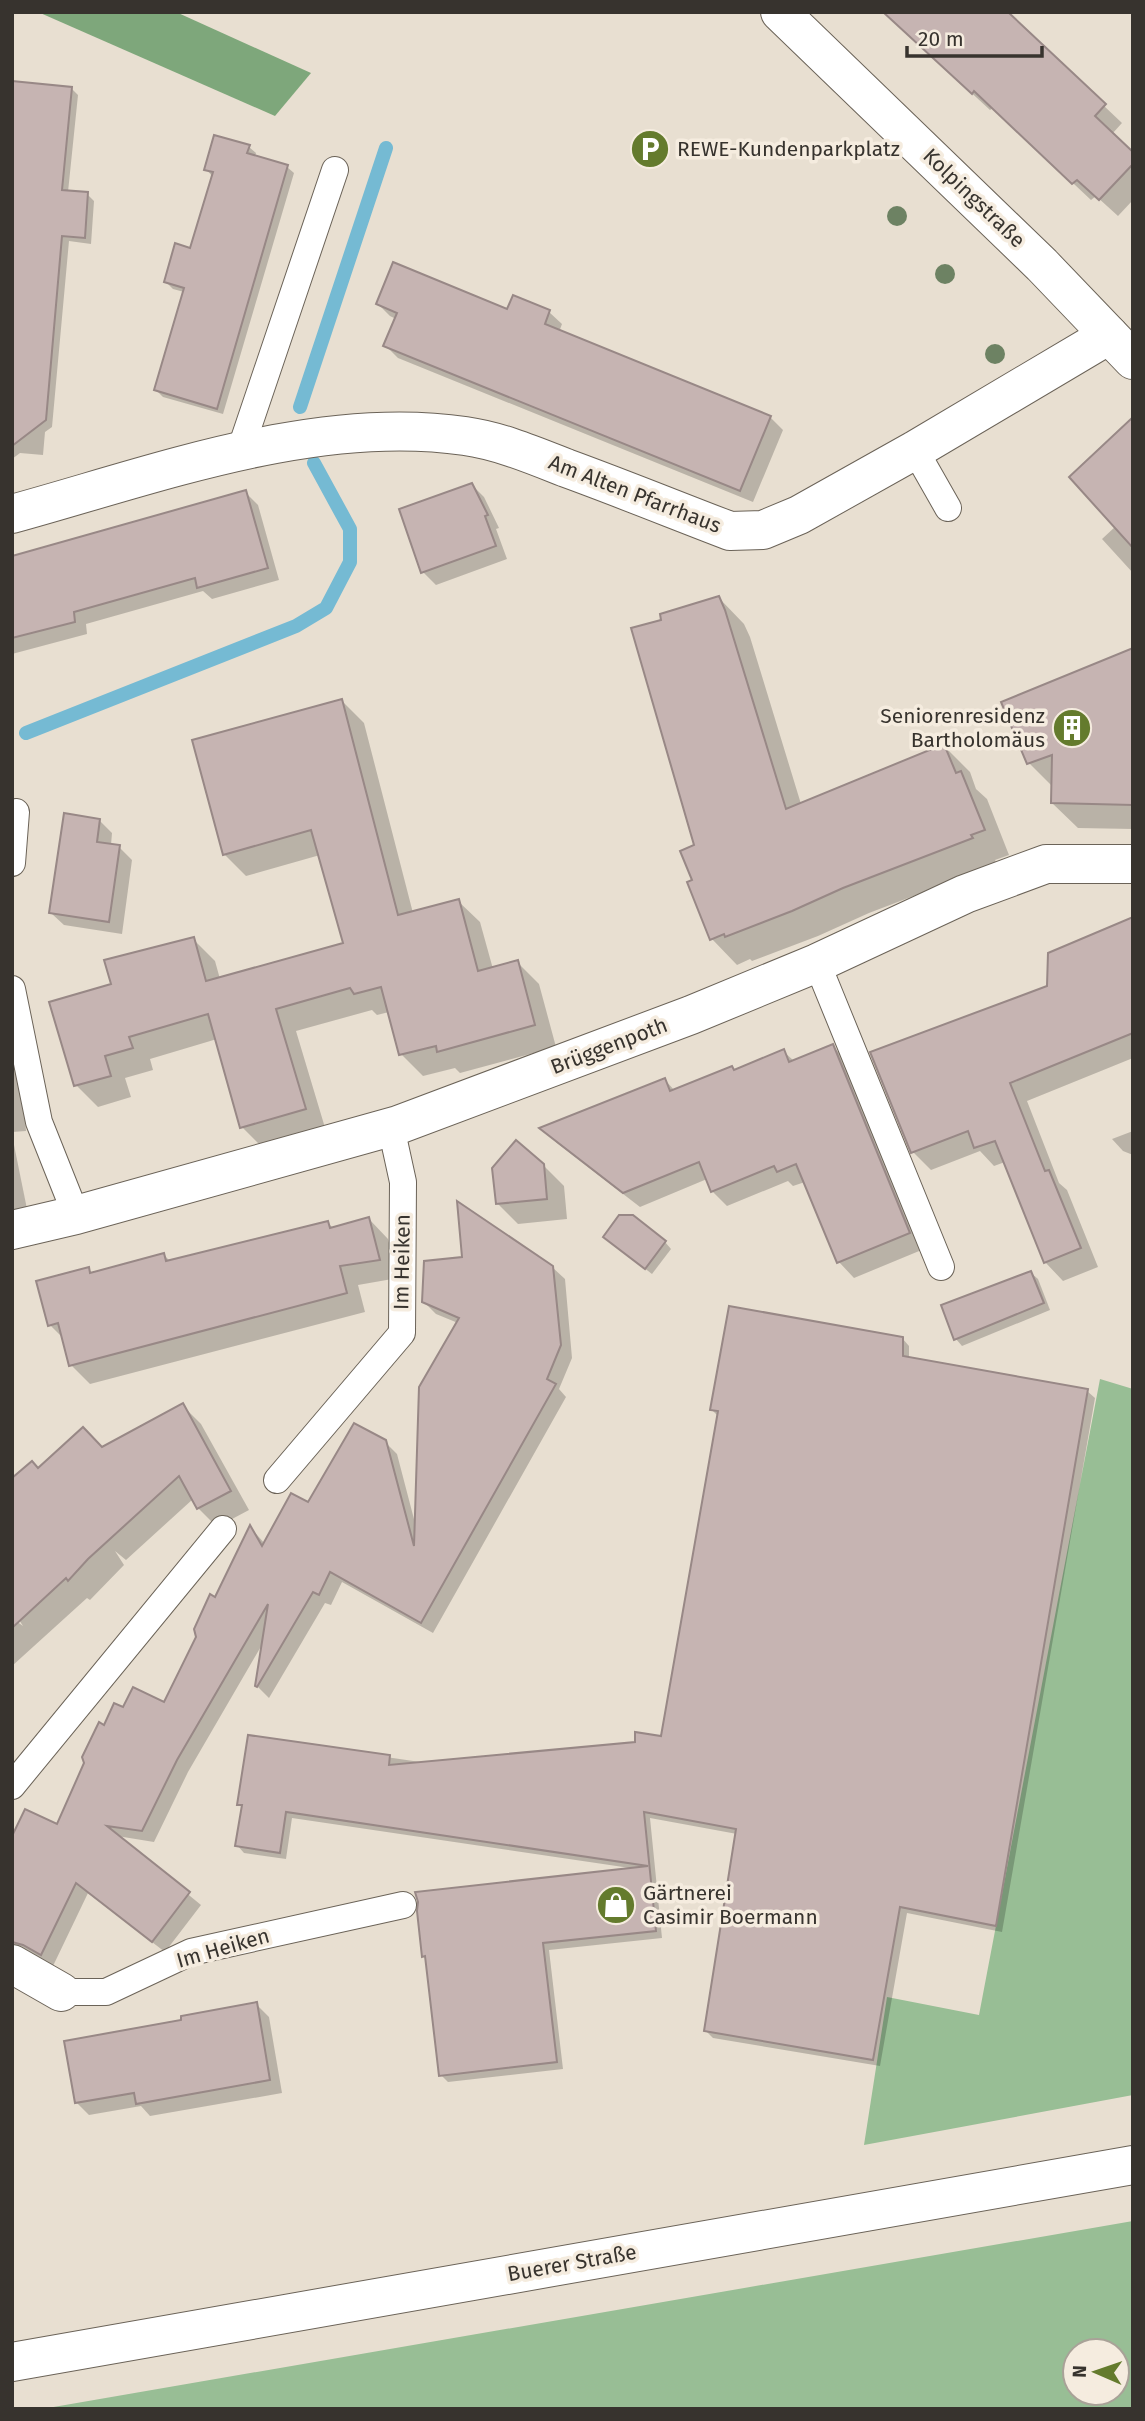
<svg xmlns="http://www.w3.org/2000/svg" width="1145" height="2421" font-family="'Fira Sans',sans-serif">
  <rect width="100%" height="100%" fill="#e8dfd1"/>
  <!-- green -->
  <g fill="#98be95" fill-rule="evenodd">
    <path d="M1100,1379L1133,1389V2095L864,2145L887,1997L979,2015Z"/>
    <path d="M1133,2221V2409H42ZM1075,2351H1117V2393H1075Z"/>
  </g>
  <!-- forest -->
  <path fill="#7ea77b" d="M38,12H176L311,73L275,116Z"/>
  <!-- shadow -->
  <g fill="#0003">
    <path d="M885,13L1007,14L1122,123L1112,134L1133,154V200L1118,216L1096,196L1091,200L993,108L990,110Z"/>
    <path d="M12,83L71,88L78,95L68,192L87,194L94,201L91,244L69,241L52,427L45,432L43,455L20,453L12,459Z"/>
    <path d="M249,147L256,153L255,157L287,167L294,173L223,414L163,397L156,390L184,292L173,289L166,282L191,250L213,177L206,169Z"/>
    <path d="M378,304L508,312H549L562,324L559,332L770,417L783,430L753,502L398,358L385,345L396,319L390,316Z"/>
    <path d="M1133,448V573L1102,539L1116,526Z"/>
    <path d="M472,485L484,497L499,528L496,529L507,559L436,585L423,572Z"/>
    <path d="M245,492L258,505L279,580L212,599L203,591L86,624L87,634L12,654V558Z"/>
    <path d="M719,598L744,624L750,637L801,804L944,746L970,772L976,789L987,799L1009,855L995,860L997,864L869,913L818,936L752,961L750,959L737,965L712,939L694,881L696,846L663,621Z"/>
    <path d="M1133,650V829L1078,828L1052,803L1053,787L1029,763L1003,703Z"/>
    <path d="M342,701L364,723L413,913L458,901L480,922L493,969L517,962L539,984L556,1047L460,1073L455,1068L423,1076L401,1054L389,1012L377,1015L372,1010L296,1031L326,1131L264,1149L242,1127L217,1039L150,1059L153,1070L125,1078L131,1097L98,1107L76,1085L113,985L193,939L215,961L220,979L345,944L320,855L246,876L224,854Z"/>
    <path d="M99,820L112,833L111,845L119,847L132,860L122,934L64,925L51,913Z"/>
    <path d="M1133,919V1058L1027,1101L1059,1183L1067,1190L1098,1267L1063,1281L1045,1262L1005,1162L994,1166L980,1151L931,1170L913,1152L1049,987Z"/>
    <path d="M12,1029L19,1040L26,1131L12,1132Z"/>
    <path d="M832,1046L848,1061L924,1249L854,1278L839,1262L805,1182L793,1186L788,1181L727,1206L712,1191L707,1179L640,1207L557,1143L542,1129L665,1080L675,1091L735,1071L783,1051L794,1061Z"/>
    <path d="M1133,1131V1155L1123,1151L1112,1139Z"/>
    <path d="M12,1135L27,1209L12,1212Z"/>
    <path d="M543,1165L564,1186L567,1219L518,1224L497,1203Z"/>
    <path d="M369,1219L388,1239L398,1278L358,1285L365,1312L90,1384L71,1365L64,1339L50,1325L89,1269L93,1274L164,1255L171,1262L327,1222L333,1228Z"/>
    <path d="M665,1242L671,1249L652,1274L612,1243Z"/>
    <path d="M552,1267L565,1279L572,1358L559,1389L566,1397L433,1633L342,1582L331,1605L325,1603L269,1698L257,1686L263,1643L188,1772L154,1842L117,1836L201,1905L165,1952L88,1893L53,1966L12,1948V1829L17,1831L58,1827L104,1727L124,1710L165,1704L251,1528L265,1544L385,1442L397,1454L415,1523L458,1323L436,1314L424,1302Z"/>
    <path d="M1031,1273L1038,1279L1050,1310L962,1346L956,1339L943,1306Z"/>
    <path d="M902,1338L909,1346V1359L1087,1391L1095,1398L1002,1932L907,1913L880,2066L713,2038L706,2031L737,1834L650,1818L662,1938L549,1950L563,2069L448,2082L441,2075L427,1959L424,1956L630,1868L292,1818L286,1859L244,1853L237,1845L243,1808L239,1804L249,1737L427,1763L637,1744L662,1738L719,1417L712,1410Z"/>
    <path d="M182,1405L201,1424L249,1510L217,1527L198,1508L193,1499L126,1560L115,1551L124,1565L90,1600L87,1598L12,1666V1618L23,1626L12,1609L38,1470L69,1480Z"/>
    <path d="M256,2004L269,2017L282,2093L150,2116L141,2106L89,2115L76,2102L183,2021Z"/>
  </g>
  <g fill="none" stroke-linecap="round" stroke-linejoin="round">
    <!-- stream -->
    <g stroke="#75bad3" stroke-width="14">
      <path d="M300,407L386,148"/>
      <path d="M26,733L296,626L326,608L350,562V529L314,463"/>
    </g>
  </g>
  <!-- building -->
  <g fill="#c6b4b2" stroke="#988886" stroke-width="2">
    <path d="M883,12H1008L1106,104L1095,116L1133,152V164L1099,200L1077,180L1072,184L974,91L972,94Z"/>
    <path d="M12,81L72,87L62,190L88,192L85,238L62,236L46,420L12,446Z"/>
    <path d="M214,135L250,145L247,153L288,165L217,409L154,390L184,288L164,282L175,243L190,248L213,172L204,170Z"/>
    <path d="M393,262L507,309L513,295L550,310L545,324L771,416L740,491L383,346L397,313L376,304Z"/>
    <path d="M1133,417V548L1069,477Z"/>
    <path d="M472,483L488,515L485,516L496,546L421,573L399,509Z"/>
    <path d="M246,490L268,568L197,588L195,578L74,612L75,622L12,638V556Z"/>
    <path d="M719,596L725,610L786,809L944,744L956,773L961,771L985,830L971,835L973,838L843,888L792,911L725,937L724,934L710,940L687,882L692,880L680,851L694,845L631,628L661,620L660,614Z"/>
    <path d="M1133,648V805L1051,803L1052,755L1027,764L1001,702Z"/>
    <path d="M342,699L398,915L459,899L478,971L518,960L535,1025L437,1052L436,1046L399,1055L381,987L354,994L350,988L276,1009L306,1109L240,1128L208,1014L129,1037L133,1048L105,1056L111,1076L74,1086L49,1002L111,984L104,960L194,937L206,981L343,943L311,830L223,855L192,740Z"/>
    <path d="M64,813L100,819L97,842L120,845L109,922L49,913Z"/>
    <path d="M1133,917V1033L1010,1083L1045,1171L1049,1170L1081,1248L1044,1263L995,1141L974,1148L968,1131L911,1153L870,1052L1047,986L1048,953Z"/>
    <path d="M833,1044L910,1233L837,1263L796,1164L777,1172L774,1166L711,1192L699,1162L623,1193L539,1128L665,1078L670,1091L732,1066L734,1070L784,1049L789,1062Z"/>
    <path d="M516,1140L544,1164L547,1199L496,1204L492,1168Z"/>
    <path d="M457,1201L553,1266L561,1345L547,1379L556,1384L421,1623L330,1572L319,1595L313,1592L257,1687L255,1686L268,1604L177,1760L142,1831L107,1826L190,1892L152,1942L76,1883L41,1955L23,1945L12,1942V1836L25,1809L57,1824L84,1763L82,1757L99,1722L104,1725L114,1703L123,1707L133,1687L164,1702L196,1637L194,1629L210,1594L215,1597L250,1525L262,1546L291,1493L308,1502L354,1423L386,1440L414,1546L419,1387L459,1318L422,1302L424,1261L462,1257Z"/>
    <path d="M619,1215H633L666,1241L645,1269L603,1237Z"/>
    <path d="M369,1217L380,1260L340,1266L347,1293L69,1366L58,1323L48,1326L36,1281L89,1267L90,1273L164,1253L166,1261L328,1221L330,1228Z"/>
    <path d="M1031,1271L1044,1303L954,1340L941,1305Z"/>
    <path d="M729,1306L903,1337V1356L1088,1389L996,1926L900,1907L873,2060L704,2031L736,1829L644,1812L656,1931L543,1943L557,2062L439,2076L425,1956L422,1957L417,1911L418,1902L415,1892L648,1866L286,1812L280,1853L235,1846L242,1805H237L248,1735L390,1755L389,1765L635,1742V1732L661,1736L718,1411L710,1410Z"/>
    <path d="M183,1403L231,1491L197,1509L179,1476L88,1559L68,1581L66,1578L12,1628V1478L32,1461L38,1468L83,1427L102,1447Z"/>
    <path d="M257,2002L270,2080L136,2104L134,2093L75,2103L64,2041L181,2020V2016Z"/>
  </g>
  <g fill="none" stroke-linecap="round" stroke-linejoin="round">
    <!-- service casing -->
    <g stroke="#6b6358" stroke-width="28">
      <g id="service">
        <path d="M915,450L948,508"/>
        <path d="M240,451L335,170"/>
        <path d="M12,863L16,812"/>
        <path d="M817,963L941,1267"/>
        <path d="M12,989L39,1122L76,1215"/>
        <path d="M277,1480L402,1333L403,1182L391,1127"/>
        <path d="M12,1786L223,1529"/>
        <path d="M61,1992H106L191,1952L403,1905"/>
      </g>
    </g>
    <!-- minor casing -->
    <g stroke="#6b6358" stroke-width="40">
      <g id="minor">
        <path d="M12,514C154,475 316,414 465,436C500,441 533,455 566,468C621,488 675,510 730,531L763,530L799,515L915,450L1109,335"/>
        <path d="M12,1230L76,1215L398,1125L691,1015L817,963L965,894L1046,864H1133"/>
        <path d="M12,1964L61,1992"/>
      </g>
    </g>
    <!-- secondary casing -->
    <g stroke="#6b6358" stroke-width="40">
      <g id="secondary">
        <path d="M780,12L1042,265L1133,360"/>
        <path d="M12,2362L1133,2165"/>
      </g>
    </g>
    <!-- service -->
    <use href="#service" stroke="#fff" stroke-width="26"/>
    <!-- minor -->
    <use href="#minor" stroke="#fff" stroke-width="38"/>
    <!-- secondary -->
    <use href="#secondary" stroke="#fff" stroke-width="38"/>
  </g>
  <!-- trees -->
  <g fill="#6d8263">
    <circle cx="897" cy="216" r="10"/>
    <circle cx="945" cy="274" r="10"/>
    <circle cx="995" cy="354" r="10"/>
  </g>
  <!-- icons -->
  <defs>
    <g id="parking-disc" transform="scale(2.0125)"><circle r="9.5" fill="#647b2d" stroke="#f5ecdf"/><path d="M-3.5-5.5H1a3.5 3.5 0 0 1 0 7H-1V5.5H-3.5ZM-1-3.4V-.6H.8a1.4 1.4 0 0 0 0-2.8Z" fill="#fff"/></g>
    <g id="building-disc" transform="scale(2.0125)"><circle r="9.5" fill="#647b2d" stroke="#f5ecdf"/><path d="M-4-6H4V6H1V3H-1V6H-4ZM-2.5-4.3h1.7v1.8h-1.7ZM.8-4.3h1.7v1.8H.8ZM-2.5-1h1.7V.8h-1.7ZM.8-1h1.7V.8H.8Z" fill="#fff"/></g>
    <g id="shop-disc" transform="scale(2.0125)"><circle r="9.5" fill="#647b2d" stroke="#f5ecdf"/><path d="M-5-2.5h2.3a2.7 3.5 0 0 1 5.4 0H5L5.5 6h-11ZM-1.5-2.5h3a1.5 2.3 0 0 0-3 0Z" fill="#fff"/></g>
  </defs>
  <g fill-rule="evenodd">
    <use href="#parking-disc" x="650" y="149"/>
    <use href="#building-disc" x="1072" y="728"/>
    <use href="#shop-disc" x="616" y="1905"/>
  </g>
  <g text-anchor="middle" stroke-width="7" stroke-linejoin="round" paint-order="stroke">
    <!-- poi labels -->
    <g font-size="21" fill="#37332e" stroke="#f5ecdf" text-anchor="start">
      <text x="677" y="156">REWE-Kundenparkplatz</text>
      <text x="1045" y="723" text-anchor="end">Seniorenresidenz<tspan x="1045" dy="24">Bartholomäus</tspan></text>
      <text x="643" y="1900">Gärtnerei<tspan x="643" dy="24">Casimir Boermann</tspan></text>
    </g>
    <!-- street labels -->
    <g font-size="21" fill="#37332e" stroke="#f5ecdf">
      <text transform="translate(974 198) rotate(44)" y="7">Kolpingstraße</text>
      <text transform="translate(635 494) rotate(21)" y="7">Am Alten Pfarrhaus</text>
      <text transform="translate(609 1046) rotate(-21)" y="7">Brüggenpoth</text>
      <text transform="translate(402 1262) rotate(-89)" y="7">Im Heiken</text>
      <text transform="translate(223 1948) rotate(-16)" y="7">Im Heiken</text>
      <text transform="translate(572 2263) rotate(-10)" y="7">Buerer Straße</text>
    </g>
  </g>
  <!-- border -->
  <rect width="1145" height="2421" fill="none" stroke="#37332e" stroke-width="28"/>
  <!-- north arrow -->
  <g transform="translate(1096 2372) rotate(272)"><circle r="33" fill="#f5ecdf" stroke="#a9a298" stroke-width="2"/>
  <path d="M0-5L12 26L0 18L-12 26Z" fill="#647b2d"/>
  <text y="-10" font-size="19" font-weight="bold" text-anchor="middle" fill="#37332e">N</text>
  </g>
  <!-- scale -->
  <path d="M907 46v10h135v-10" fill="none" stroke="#37332e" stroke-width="3.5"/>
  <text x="918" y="46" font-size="21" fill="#37332e" stroke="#f5ecdf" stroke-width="5" paint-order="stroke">20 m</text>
</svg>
